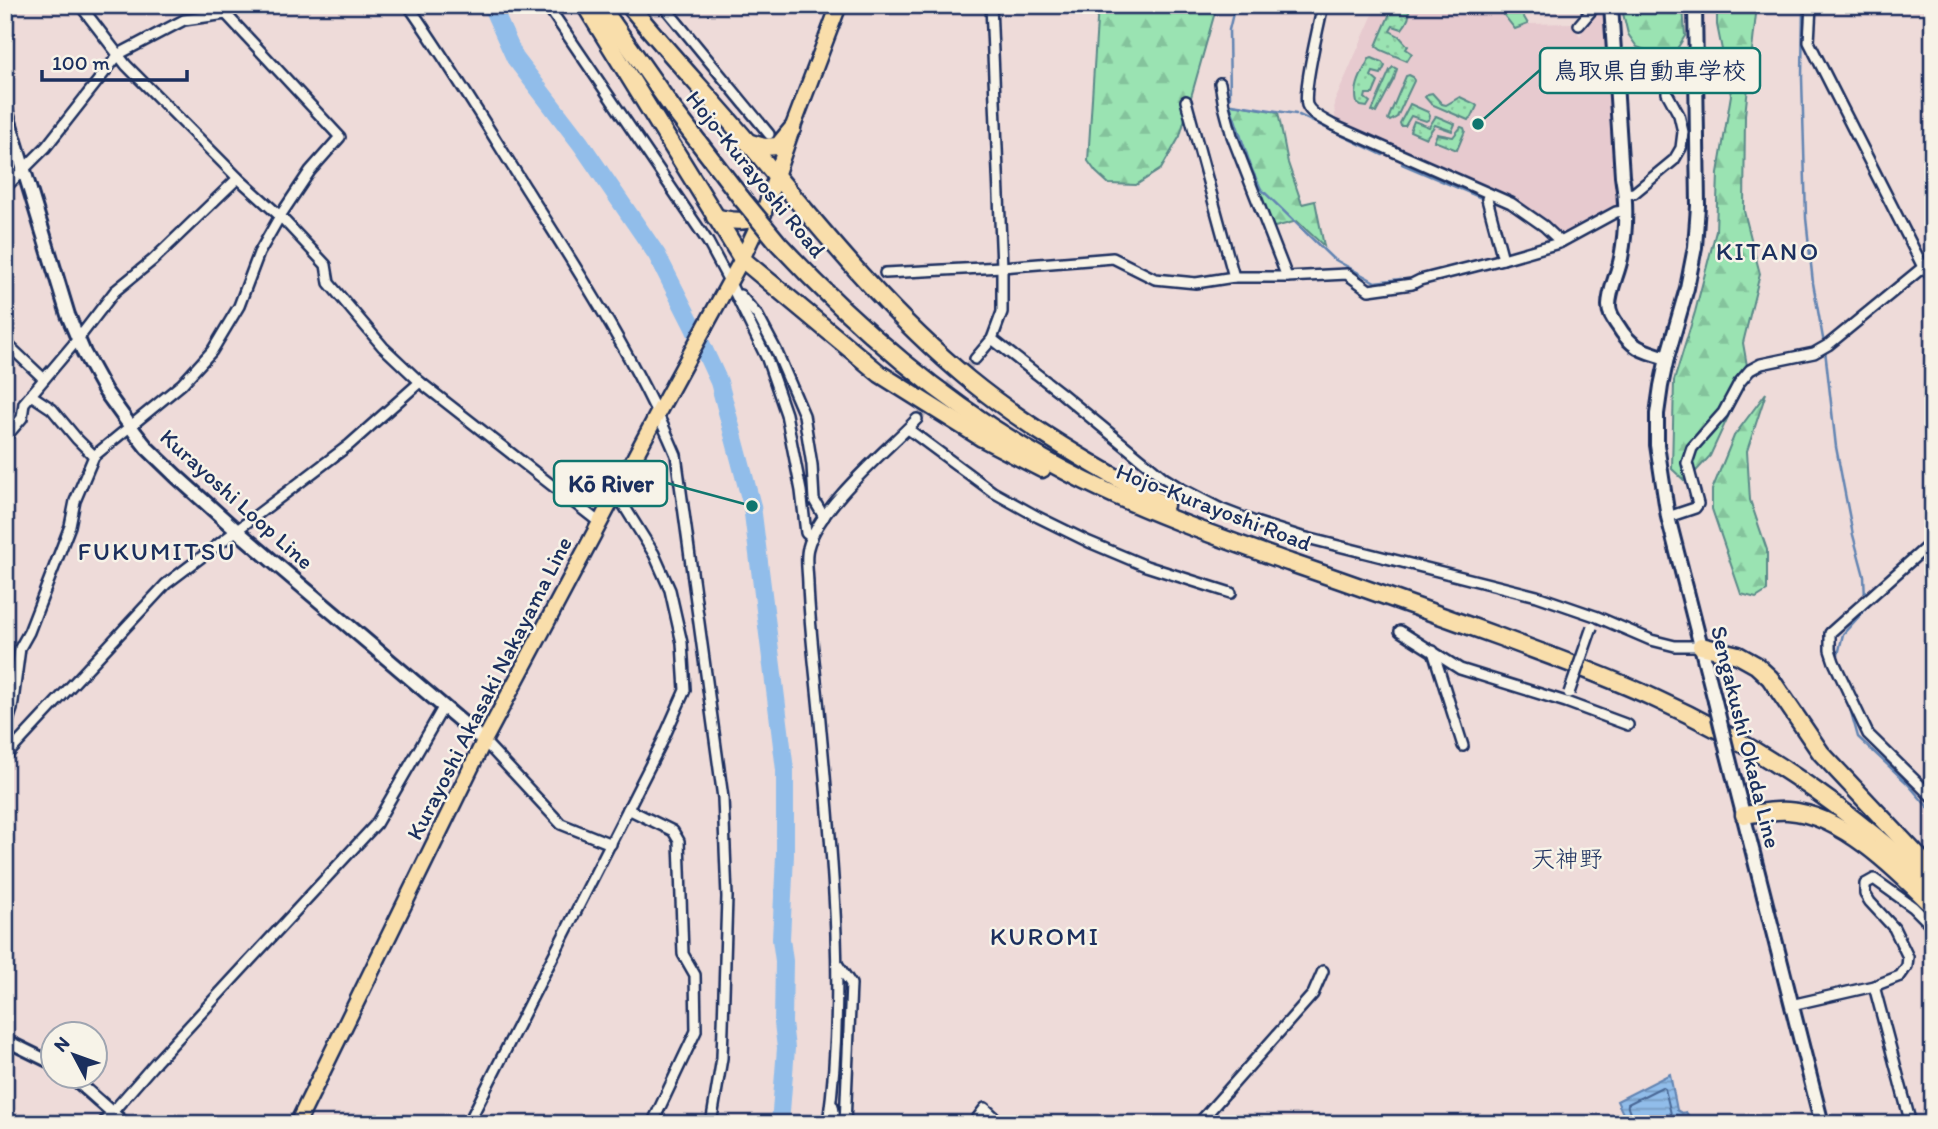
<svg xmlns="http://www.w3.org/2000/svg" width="1938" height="1129" font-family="Itim,'Klee One',sans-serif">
  <defs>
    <pattern id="grass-dots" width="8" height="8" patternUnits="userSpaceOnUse" patternTransform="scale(1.75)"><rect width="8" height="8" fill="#9ae3b2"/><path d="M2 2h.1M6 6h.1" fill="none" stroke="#84c39c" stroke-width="1.8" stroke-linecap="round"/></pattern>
    <pattern id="forest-firs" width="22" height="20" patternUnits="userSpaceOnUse" patternTransform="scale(1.75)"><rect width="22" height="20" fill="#9ae3b2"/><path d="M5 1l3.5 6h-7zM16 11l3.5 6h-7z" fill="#84c39c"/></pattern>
    <pattern id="water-rules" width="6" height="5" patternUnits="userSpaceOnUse" patternTransform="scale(1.75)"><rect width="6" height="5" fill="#91bdea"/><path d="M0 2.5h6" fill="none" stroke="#769ac1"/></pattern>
  </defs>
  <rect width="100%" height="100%" fill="#eedbd9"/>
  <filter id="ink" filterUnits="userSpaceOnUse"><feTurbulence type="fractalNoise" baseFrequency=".0143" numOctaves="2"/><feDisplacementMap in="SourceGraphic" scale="14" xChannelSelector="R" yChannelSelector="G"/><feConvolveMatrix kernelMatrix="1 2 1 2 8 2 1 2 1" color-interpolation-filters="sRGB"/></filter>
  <g filter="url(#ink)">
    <!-- built -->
    <path fill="#e7cacf" d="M1377,5H1495L1515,30L1529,24L1572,23L1580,36L1587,22L1599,5H1605L1620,192L1616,206L1562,239L1541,223L1397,149L1339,122L1335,117L1334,103Z"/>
    <!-- grass -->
    <g fill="url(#grass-dots)" stroke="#5a8988" stroke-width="2">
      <path d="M1401,6L1409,10C1411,17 1406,24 1402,29L1393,26L1390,31L1399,36L1408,46L1406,49L1412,53L1407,61L1381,50L1376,46L1391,11Z"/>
      <path d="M1372,58L1382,62L1385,66L1381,74L1373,72L1371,76L1378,82L1373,94H1366L1365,98L1370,102L1367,107L1361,106L1357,103C1353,86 1362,74 1369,59Z"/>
      <path d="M1393,67L1397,69L1394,79L1376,113L1372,111L1390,70Z"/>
      <path d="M1409,75L1413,77L1414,81L1397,117L1390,121L1388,119L1406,76Z"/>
      <path d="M1432,93L1442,104L1446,105L1460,97L1475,104L1477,106L1472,117L1468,120L1431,104L1425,97L1428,94Z"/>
      <path d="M1410,104L1428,112L1430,116L1429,119L1426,121L1411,116L1405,126H1401L1400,123Z"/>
      <path d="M1436,116L1455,124L1452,131L1435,125L1426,138L1410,131L1414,121L1429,127Z"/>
      <path d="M1461,127L1464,128L1465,131L1457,150L1434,141L1437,134L1453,137Z"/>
    </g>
    <!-- forest -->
    <g fill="url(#forest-firs)" stroke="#5a8988" stroke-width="2">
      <path d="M1098,5H1217L1180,136L1161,169L1136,185L1109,184L1096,172L1088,161Z"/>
      <path d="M1496,5H1517L1528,24L1515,29Z"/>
      <path d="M1621,5H1683L1685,36L1673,55L1664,57L1637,47L1628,34Z"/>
      <path d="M1717,5H1757L1745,115L1744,211L1760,274L1743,343L1749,377L1733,406L1710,456L1686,482L1672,469L1674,381L1695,312L1716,231L1718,173L1731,95L1717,25Z"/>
      <path d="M1226,103L1278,112L1288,163L1302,204L1315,201L1324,246L1297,221L1271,228L1244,161Z"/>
      <path d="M1766,393L1747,451L1750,500L1767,550V591L1756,598L1741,594L1712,509V490L1734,436Z"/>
    </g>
    <!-- water -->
    <path fill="url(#water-rules)" stroke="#6284b2" stroke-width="2" d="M1670,1074L1677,1110L1682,1113L1686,1112L1694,1124H1628L1617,1101Z"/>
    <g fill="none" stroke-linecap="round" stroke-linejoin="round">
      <!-- shore -->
      <path stroke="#4a6896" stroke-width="2" d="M1634,1124C1634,1116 1626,1110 1628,1104L1662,1087L1665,1089L1671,1114L1685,1124"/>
      <!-- stream -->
      <g stroke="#6284b2" stroke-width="2.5">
        <path d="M1803,5L1802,78L1806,218L1813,283L1824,344"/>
        <path d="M1230,98L1229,30L1235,5"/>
        <path d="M1232,104L1296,114"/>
        <path d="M1230,105L1252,170L1261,189L1332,258L1375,282L1401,279"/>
        <path d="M1299,115L1383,155"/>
        <path d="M1402,164L1484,199"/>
        <path d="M1825,350L1836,447L1853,535L1864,576L1865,599"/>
        <path d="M1837,659L1843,634L1865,610V606"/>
        <path d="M1847,698L1858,737L1907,783L1933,813"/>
      </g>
      <!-- river -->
      <path stroke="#91bdea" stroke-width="18" d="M491,5L515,58L581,144L657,255L694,328L719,382L738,453L752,506L785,770V855L781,939L784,961L783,1023L786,1048L780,1124"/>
      <!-- minor-tunnel -->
      <path stroke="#c4b9c0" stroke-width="9" stroke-dasharray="9 4.5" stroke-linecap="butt" d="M917,419L975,359"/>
      <!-- minor casing -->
      <g stroke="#1b2f5e" stroke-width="14">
        <g id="minor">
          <path d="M80,5L126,65L238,178L280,216L326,265L329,283L383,347L420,382L600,523"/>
          <path d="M408,5C450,65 488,128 527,190C581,275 637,362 676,455L723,798L727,897L722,1058L711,1124"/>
          <path d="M547,5L708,242L730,283L767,359L786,414L801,491L806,533L812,538"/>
          <path d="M663,5L769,134"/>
          <path d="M1323,5C1319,24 1303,90 1307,105C1311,115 1325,120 1333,125L1511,203L1544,226L1561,242"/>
          <path d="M1811,5L1809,42L1923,267L1933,278"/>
          <path d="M1579,25L1596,5"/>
          <path d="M1220,83L1224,106L1232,136L1287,277"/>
          <path d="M1186,101L1234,277"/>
          <path d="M5,188L46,147L119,54L184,20L226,14"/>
          <path d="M1489,194L1487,199L1503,259"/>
          <path d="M1625,194L1634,193L1674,160L1681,148L1683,132L1679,115L1667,93V83L1672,73L1679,67L1697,66"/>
          <path d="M885,273L1002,267L1113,258L1155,279L1196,283L1234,277H1287L1347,274L1369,290L1412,284L1420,280L1503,259L1559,243L1616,212L1624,211"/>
          <path d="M740,295L758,316L776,350L804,415L812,465L814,500L824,517"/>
          <path d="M992,339L1061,393L1164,478L1180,488L1221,509L1255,522L1299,536L1537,596L1595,616L1651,640L1675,646H1701"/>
          <path d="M5,342L44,379"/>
          <path d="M975,359L992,339L1002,312V267L991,5"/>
          <path d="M31,395L52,409L77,439L94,456"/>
          <path d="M908,429L993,492L1038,517L1089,542L1146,566L1231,593"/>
          <path d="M5,438L22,418L24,403L78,339L115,291L153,260L238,178"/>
          <path d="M1668,517L1695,508L1698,504L1687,463L1692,448L1723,413L1739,383L1750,370L1761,364L1814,353L1828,345L1933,259"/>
          <path d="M1933,541L1830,633V650L1834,662L1868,734L1933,798"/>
          <path d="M1400,631L1460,669L1566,702L1628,725"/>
          <path d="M1433,651L1463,746"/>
          <path d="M5,730L12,709L20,648L29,632L70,526L75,501L94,456L182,384L212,351L239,306L259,253L280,216L310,171L340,137L226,14L222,5"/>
          <path d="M484,741L561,824L611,844"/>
          <path d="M5,757L166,584L349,445L420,382"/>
          <path d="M628,809L673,831L679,841L683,954L695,975L696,1031L652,1124"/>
          <path d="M838,965L851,984L845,1124"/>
          <path d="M1874,986L1911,1124"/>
          <path d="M1791,1005L1874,986L1900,976L1907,966L1908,957L1894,928L1870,902L1865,894V884L1874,879L1913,907L1933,927"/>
          <path d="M833,1106L836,1124"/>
          <path d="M102,1124L156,1062L376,824L444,706"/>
          <path d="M468,1124L662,742L685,690L682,643L670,590L654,554L616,493"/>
          <path d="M828,1124C846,994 833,862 821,732C817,683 810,634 808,585C808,573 805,558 808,548C818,507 887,450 917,419"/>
          <path d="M973,1124L985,1108L1002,1124"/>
          <path d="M1198,1124L1313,994L1323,971"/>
        </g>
      </g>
      <!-- tertiary casing -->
      <g stroke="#1b2f5e" stroke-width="16">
        <g id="tertiary">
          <path d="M5,1040L52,1063"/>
          <path d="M71,1076L125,1124"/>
        </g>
      </g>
      <!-- secondary casing -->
      <g stroke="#1b2f5e" stroke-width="18">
        <g id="secondary">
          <path d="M1611,5L1622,176C1627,203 1626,231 1621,258C1618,274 1609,290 1609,306C1609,314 1614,320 1618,326C1631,348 1643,351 1667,358"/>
          <path d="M1695,5L1698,206L1695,247L1687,288L1667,358L1661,386L1657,414V445L1668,517L1715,701"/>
          <path d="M5,108L68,315L84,353L105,391L136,434L147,448L176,476L236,530L484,741"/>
          <path d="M1727,751L1822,1124"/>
        </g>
      </g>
      <!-- primary casing -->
      <g stroke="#1b2f5e" stroke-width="19">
        <path id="primary" d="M297,1124L484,741L658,413L742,259L763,214L792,129L839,5"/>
      </g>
      <!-- motorway casing -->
      <g stroke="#1b2f5e" stroke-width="21">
        <g id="motorway">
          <path d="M585,5L742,259L880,374L982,438L1042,469"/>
          <path d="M600,5L673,109L742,199"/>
          <path d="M629,5C671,56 716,104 758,154C824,233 888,313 968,379C1029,429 1096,467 1165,505"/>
          <path d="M747,142L764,147L778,146L792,129"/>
          <path d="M715,217C733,222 747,223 763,214"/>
          <path d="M779,244C867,339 968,423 1085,481C1152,514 1221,538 1291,563C1361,587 1431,612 1500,637C1553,657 1605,675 1656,699C1758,745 1852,811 1933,887"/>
          <path d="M1701,646L1738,655L1756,665L1770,678L1821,753L1933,872"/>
          <path d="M1744,815C1759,813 1774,810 1788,811C1841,814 1897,870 1933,906"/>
        </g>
      </g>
      <!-- minor -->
      <use href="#minor" stroke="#f7f3e8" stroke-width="9"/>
      <!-- tertiary -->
      <use href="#tertiary" stroke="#f7f3e8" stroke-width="10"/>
      <!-- secondary -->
      <use href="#secondary" stroke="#f7f3e8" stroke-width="12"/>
      <!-- primary -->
      <use href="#primary" stroke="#f9deab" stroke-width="14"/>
      <!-- motorway -->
      <use href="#motorway" stroke="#f9deab" stroke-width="16"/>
      <!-- minor-bridge casing -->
      <g stroke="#1b2f5e" stroke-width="14" stroke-linecap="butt">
        <path id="minor-bridge" d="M1569,693L1592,627"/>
      </g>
      <!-- secondary-bridge casing -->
      <g stroke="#1b2f5e" stroke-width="18" stroke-linecap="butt">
        <path id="secondary-bridge" d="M1715,701L1727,751"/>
      </g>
      <!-- motorway-bridge casing -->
      <g stroke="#1b2f5e" stroke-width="21" stroke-linecap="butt">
        <path id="motorway-bridge" d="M742,199L779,244"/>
      </g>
      <!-- minor-bridge -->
      <use href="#minor-bridge" stroke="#f7f3e8" stroke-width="9"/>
      <!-- secondary-bridge -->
      <use href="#secondary-bridge" stroke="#f7f3e8" stroke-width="12"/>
      <!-- motorway-bridge -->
      <use href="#motorway-bridge" stroke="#f9deab" stroke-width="16"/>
    </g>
  </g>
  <g text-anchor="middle" stroke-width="5" stroke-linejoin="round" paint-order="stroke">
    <!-- street labels -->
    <g font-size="23" fill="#1b2f5e" stroke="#f7f3e8">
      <text transform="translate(756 174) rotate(51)" y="8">Hojo-Kurayoshi Road</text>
      <text transform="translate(237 499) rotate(42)" y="8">Kurayoshi Loop Line</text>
      <text transform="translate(1214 507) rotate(21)" y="8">Hojo-Kurayoshi Road</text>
      <text transform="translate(489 688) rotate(-63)" y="8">Kurayoshi Akasaki Nakayama Line</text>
      <text transform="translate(1746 737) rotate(76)" y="8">Sengakushi Okada Line</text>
    </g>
    <!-- neighbourhood labels -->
    <g font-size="24" fill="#1b2f5e" stroke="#f7f3e8">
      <text x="1567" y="867">天神野</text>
    </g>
    <!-- quarter labels -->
    <g font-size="26" letter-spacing="2" fill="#1b2f5e" stroke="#f7f3e8">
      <text x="1768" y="260">KITANO</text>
      <text x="157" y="560">FUKUMITSU</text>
      <text x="1045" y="945">KUROMI</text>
    </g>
  </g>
  <!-- callouts -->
  <path fill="none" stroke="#0f766e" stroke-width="2.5" d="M1478 124L1540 70M752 506L667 483"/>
  <g fill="#0f766e" stroke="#f7f3e8" stroke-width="2.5">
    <circle cx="1478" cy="124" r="7"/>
    <circle cx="752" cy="506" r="7"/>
  </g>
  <g fill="#f7f3e8" stroke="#0f766e" stroke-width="2.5">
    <rect x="1540" y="48" width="220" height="45" rx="7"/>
    <rect x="554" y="461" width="113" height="45" rx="7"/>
  </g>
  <g font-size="24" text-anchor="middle" font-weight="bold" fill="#1b2f5e">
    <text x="1650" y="79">鳥取県自動車学校</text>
    <text x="611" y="492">Kō River</text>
  </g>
  <!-- margin -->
  <rect width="1938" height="1129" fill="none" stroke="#f7f3e8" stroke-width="28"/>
  <rect x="14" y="14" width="1910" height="1101" fill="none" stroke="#1b2f5e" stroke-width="2.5" filter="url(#ink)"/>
  <!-- north arrow -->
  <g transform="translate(74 1055) rotate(311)"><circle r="33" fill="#f7f3e8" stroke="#9fa5b1" stroke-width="2"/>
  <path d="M0-5L12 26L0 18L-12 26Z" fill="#1b2f5e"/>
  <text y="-10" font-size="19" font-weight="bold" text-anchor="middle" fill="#1b2f5e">N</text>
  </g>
  <!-- scale -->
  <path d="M42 70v10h145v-10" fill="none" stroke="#1b2f5e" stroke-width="3.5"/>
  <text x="52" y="70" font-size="21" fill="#1b2f5e" stroke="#f7f3e8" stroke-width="5" paint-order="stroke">100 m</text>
</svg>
